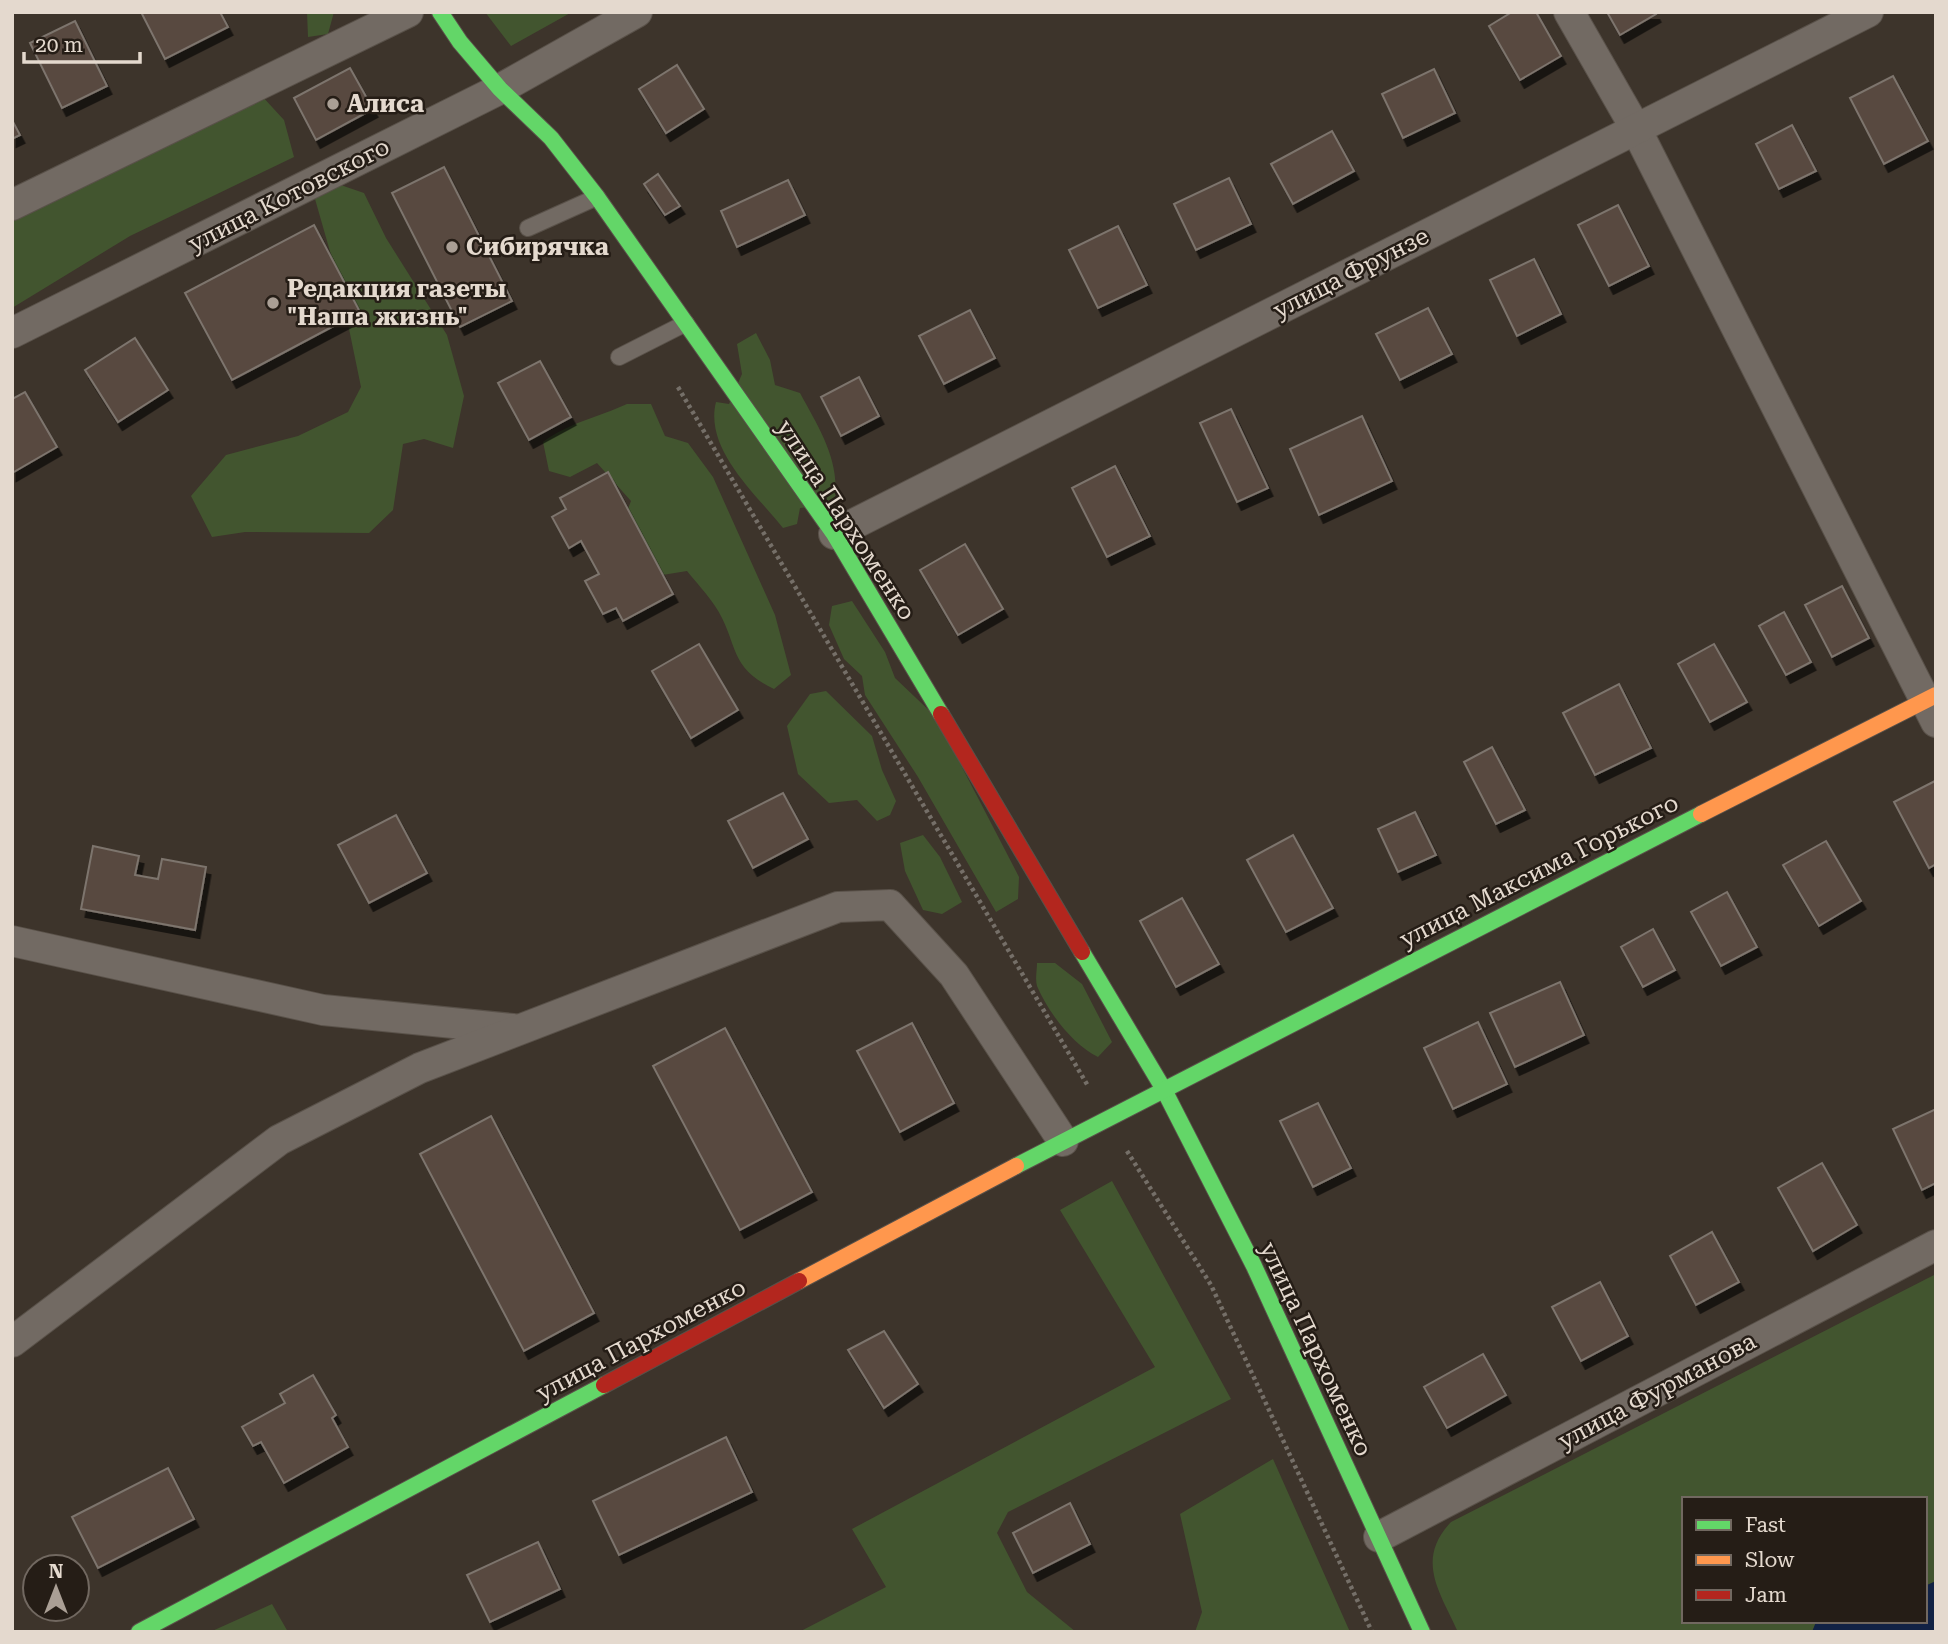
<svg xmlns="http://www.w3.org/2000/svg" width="1948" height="1644" font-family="'Roboto Serif',serif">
  <defs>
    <filter id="shadow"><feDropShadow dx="4.5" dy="8" stdDeviation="0" flood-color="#0009"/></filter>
  </defs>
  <rect width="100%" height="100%" fill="#3d342b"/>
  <!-- green -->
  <g fill="#42552f">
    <path d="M307,12H334L328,34L308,37Z"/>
    <path d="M485,12H572L511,46Z"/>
    <path d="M261,95L284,120L294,157L130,236L12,308V193Z"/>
    <path d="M326,180L364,193L386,238L447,335L464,396L453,448L424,439L403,444L393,510L369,533L245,532L212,537L191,496L226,455L298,436L348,412L361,387L341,290L315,199Z"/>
    <path d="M756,333L770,360L775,385L800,393C819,428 842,463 834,504L800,508L797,524L783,528C756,494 704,449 716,402L729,404L742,374L737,344Z"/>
    <path d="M627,404H651L665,436L688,443L713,477L775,615L791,675L774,689C727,667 739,642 715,606C707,594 696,582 687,571L644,578L620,529L631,501L597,463L570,477L549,471L543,442C568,423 599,417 627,404Z"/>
    <path d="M852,601L885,652L895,678L936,717L1019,877L1018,899L996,912L918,777L865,695L862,676L844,659L829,625L832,606Z"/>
    <path d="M826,691L872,736L882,770L896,801L890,815L877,821L857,800L829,803L798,774L787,726L810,694Z"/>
    <path d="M923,835L940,857L962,902L942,914L923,910L905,871L900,843Z"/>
    <path d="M1037,963H1055L1082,984L1112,1042L1098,1057C1073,1045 1048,1012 1037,986C1035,979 1037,970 1037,963Z"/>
    <path d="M1112,1181L1231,1399L1008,1512L997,1533L1027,1592L1076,1632H799L886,1587L852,1529L1155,1367L1060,1210Z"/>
    <path d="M1936,1274V1581L1925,1586V1499H1684V1621H1821L1816,1623L1812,1632H1458C1440,1592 1415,1560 1451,1522Z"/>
    <path d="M1273,1459L1350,1632H1195L1202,1612L1180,1514Z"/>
    <path d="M272,1604L288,1632H210Z"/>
  </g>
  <!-- water -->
  <path fill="#112245" d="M1936,1581V1632H1812L1816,1622L1821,1621H1925V1586Z"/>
  <!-- building -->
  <g fill="#584a41" stroke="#7d746d" stroke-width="2" filter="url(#shadow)">
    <path d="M141,12H220L228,27L165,59Z"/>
    <path d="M1512,12H1536L1561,56L1520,80L1489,26Z"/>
    <path d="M1607,12H1655L1656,14L1620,35Z"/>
    <path d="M75,21L107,86L62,108L30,43Z"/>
    <path d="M677,65L704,109L666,133L639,89Z"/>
    <path d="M350,68L373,109L316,140L294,98Z"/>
    <path d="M1434,69L1455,113L1403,138L1382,94Z"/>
    <path d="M1893,76L1928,141L1884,164L1850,98Z"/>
    <path d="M12,120L20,135L12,139Z"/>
    <path d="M1792,125L1816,171L1779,189L1756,144Z"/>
    <path d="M1332,131L1354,171L1293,204L1271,164Z"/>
    <path d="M444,167L512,301L460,327L392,193Z"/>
    <path d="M658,174L680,206L665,215L644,184Z"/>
    <path d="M1229,178L1251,224L1196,250L1174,204Z"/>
    <path d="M788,180L805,215L737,247L721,211Z"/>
    <path d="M1618,205L1649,266L1609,286L1578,225Z"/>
    <path d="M314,225L360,312L232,380L185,293Z"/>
    <path d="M1118,226L1147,285L1098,308L1069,250Z"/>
    <path d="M1534,259L1561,314L1517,336L1490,280Z"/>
    <path d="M1428,308L1452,354L1400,380L1376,334Z"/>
    <path d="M970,310L995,358L944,384L919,336Z"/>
    <path d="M135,338L168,390L118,422L85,370Z"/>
    <path d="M540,361L571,417L529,440L498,383Z"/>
    <path d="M859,377L879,416L841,436L821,397Z"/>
    <path d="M25,392L57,447L12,473V399Z"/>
    <path d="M1231,409L1268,488L1237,502L1200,423Z"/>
    <path d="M1362,416L1392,481L1319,515L1290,449Z"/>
    <path d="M1115,466L1150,536L1107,557L1072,488Z"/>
    <path d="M608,472L673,594L623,621L616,608L603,614L585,581L599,574L581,541L569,548L552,517L566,509L560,498Z"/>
    <path d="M965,544L1003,609L958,635L920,570Z"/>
    <path d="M1842,586L1869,638L1832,657L1805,605Z"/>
    <path d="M1784,612L1811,662L1786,675L1759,626Z"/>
    <path d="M699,644L738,710L691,738L652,671Z"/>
    <path d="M1714,644L1747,702L1710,722L1678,664Z"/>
    <path d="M1619,684L1651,748L1595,775L1563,713Z"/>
    <path d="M1492,747L1525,810L1496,824L1464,762Z"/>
    <path d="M1935,781L1936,864L1929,868L1894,802Z"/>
    <path d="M783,793L808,839L753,868L728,821Z"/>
    <path d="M1415,812L1436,855L1398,872L1378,829Z"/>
    <path d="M396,815L427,873L369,903L338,845Z"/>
    <path d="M1293,835L1333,908L1286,932L1247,860Z"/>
    <path d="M1826,841L1861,901L1819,926L1783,865Z"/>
    <path d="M93,846L139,856L135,875L158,879L162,859L206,867L195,930L81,909Z"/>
    <path d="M1727,892L1757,947L1721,966L1691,912Z"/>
    <path d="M1182,898L1219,964L1176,987L1140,921Z"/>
    <path d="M1653,929L1675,970L1643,987L1621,947Z"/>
    <path d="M1560,982L1584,1035L1515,1067L1490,1013Z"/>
    <path d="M1478,1022L1507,1084L1453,1109L1424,1048Z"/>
    <path d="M912,1023L954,1103L900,1132L857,1051Z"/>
    <path d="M725,1028L812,1192L740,1230L653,1066Z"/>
    <path d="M1318,1103L1351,1168L1313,1187L1280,1121Z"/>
    <path d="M1936,1109V1183L1922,1190L1893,1129Z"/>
    <path d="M491,1116L594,1313L524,1351L420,1154Z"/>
    <path d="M1822,1163L1857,1225L1813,1251L1778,1188Z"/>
    <path d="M1712,1232L1739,1282L1696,1305L1670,1256Z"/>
    <path d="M1600,1282L1628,1336L1581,1361L1552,1307Z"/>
    <path d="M884,1331L918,1384L884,1408L848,1350Z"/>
    <path d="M1483,1354L1506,1395L1447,1428L1424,1387Z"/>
    <path d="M313,1375L336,1415L332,1418L348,1447L284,1483L261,1442L253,1446L242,1427L285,1403L280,1394Z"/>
    <path d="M726,1437L752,1492L619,1555L593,1501Z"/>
    <path d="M168,1468L194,1519L98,1568L72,1517Z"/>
    <path d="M1070,1503L1090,1544L1033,1573L1013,1533Z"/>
    <path d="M538,1542L560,1589L490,1622L467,1575Z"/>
  </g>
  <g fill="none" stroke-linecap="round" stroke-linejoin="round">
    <!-- lane casing -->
    <g stroke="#595149" stroke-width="18">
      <g id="lane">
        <path d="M528,228L597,197"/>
        <path d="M619,357L686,323"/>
      </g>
    </g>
    <!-- street casing -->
    <g stroke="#595149" stroke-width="32">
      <g id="street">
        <path d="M1569,12L1636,129L1936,722"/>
        <path d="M12,205L408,12"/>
        <path d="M12,333L500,89L637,12"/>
        <path d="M834,534L1868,12"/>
        <path d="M12,941L323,1010L513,1029"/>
        <path d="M12,1342L279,1140L420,1068L838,907L890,905L954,975L1063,1141"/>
        <path d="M1379,1537L1936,1245"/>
      </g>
    </g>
    <!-- fast casing -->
    <g stroke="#595149" stroke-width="18">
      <g id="fast">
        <path d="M440,12L460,42L500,89L551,138L597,197L834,534L941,714"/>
        <path d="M1082,952L1163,1088L1254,1266L1422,1632"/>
        <path d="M1016,1166L1701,814"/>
        <path d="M139,1632L604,1385"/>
      </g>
    </g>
    <!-- slow casing -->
    <g stroke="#595149" stroke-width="18">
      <g id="slow">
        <path d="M1701,814L1936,695"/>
        <path d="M799,1281L1016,1166"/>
      </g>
    </g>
    <!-- jam casing -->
    <g stroke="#595149" stroke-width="18">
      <g id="jam">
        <path d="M941,714L1082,952"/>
        <path d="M604,1385L799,1281"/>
      </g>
    </g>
    <!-- path -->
    <g stroke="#756f68" stroke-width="4.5" stroke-dasharray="3.5 3.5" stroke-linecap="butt">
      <path d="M678,387L1088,1086"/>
      <path d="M1127,1151L1211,1285L1372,1632"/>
    </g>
    <!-- lane -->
    <use href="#lane" stroke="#726a63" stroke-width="16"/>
    <!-- street -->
    <use href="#street" stroke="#726a63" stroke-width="30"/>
    <!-- fast -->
    <use href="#fast" stroke="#63d668" stroke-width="16"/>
    <!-- slow -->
    <use href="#slow" stroke="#ff974d" stroke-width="16"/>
    <!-- jam -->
    <use href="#jam" stroke="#b3261e" stroke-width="16"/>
  </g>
  <!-- markers -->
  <g fill="#aa9f95" stroke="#251d16" stroke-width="2.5">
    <circle cx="333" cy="104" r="7"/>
    <circle cx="452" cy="247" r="7"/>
    <circle cx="273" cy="303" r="7"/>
  </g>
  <g text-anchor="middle" stroke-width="5" stroke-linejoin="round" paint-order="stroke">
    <!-- poi labels -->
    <g font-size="24" font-weight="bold" fill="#e4d9ce" stroke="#251d16" text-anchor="start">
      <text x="347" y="112">Алиса</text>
      <text x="466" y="255">Сибирячка</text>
      <text x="287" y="297">Редакция газеты<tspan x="287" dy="28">"Наша жизнь"</tspan></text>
    </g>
    <!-- street labels -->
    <g font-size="24" fill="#e4d9ce" stroke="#251d16">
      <text transform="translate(289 195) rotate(-27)" y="8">улица Котовского</text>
      <text transform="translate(1351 273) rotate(-27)" y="8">улица Фрунзе</text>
      <text transform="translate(846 520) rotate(57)" y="8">улица Пархоменко</text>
      <text transform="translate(1539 871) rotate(-27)" y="8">улица Максима Горького</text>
      <text transform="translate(641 1340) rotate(-28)" y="8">улица Пархоменко</text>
      <text transform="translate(1316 1349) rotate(65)" y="8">улица Пархоменко</text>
      <text transform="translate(1657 1391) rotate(-28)" y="8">улица Фурманова</text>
    </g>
  </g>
  <!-- border -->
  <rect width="1948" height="1644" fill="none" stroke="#e4d9ce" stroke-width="28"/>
  <!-- legend -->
  <rect x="1682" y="1497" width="245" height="126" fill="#251d16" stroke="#716860" stroke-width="2"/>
  <rect x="1696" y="1520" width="35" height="10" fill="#63d668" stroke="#716860" stroke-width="2"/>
  <text x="1745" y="1532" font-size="21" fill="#e4d9ce">Fast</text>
  <rect x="1696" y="1555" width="35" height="10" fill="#ff974d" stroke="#716860" stroke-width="2"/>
  <text x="1745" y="1567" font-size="21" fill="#e4d9ce">Slow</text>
  <rect x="1696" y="1590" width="35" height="10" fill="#b3261e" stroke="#716860" stroke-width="2"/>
  <text x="1745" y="1602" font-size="21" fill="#e4d9ce">Jam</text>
  <!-- north arrow -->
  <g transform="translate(56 1588)"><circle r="33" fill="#251d16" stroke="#716860" stroke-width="2"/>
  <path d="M0-5L12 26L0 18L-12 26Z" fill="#aa9f95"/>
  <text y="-10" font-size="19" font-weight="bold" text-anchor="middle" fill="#e4d9ce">N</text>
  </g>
  <!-- scale -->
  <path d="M24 52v10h116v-10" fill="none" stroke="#e4d9ce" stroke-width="3.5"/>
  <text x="35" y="52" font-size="21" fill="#e4d9ce" stroke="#251d16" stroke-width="5" paint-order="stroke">20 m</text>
</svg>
